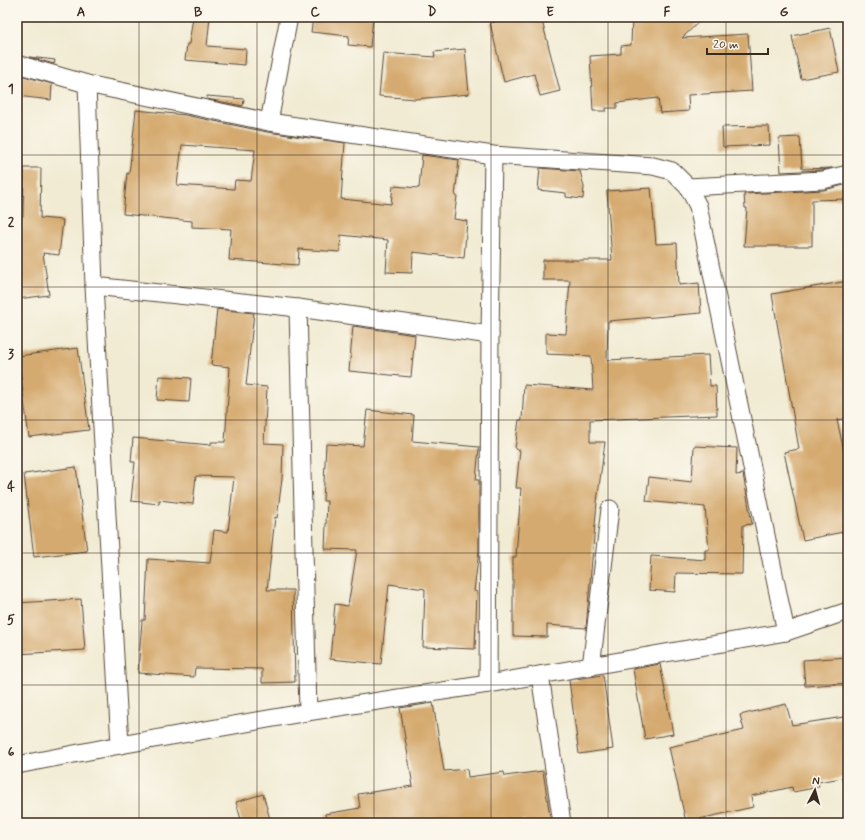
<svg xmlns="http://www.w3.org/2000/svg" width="865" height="840" font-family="Mynerve,sans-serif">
  <rect width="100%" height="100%" fill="#fbf7ec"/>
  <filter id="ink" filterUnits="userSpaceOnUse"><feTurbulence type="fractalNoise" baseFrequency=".025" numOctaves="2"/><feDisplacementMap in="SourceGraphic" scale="8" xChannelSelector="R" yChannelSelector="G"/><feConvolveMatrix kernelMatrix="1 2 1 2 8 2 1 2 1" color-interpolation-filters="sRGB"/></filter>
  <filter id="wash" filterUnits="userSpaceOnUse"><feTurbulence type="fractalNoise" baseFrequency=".012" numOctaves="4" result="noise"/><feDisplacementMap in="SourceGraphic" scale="16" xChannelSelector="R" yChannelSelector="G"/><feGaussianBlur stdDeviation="0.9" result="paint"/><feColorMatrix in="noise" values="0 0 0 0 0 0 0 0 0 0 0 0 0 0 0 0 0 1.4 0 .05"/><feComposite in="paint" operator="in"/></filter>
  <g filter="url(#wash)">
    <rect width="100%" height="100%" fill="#f1ebd3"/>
    <g id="blocks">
      <!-- building -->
      <g fill="#d5aa6f" fill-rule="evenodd">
        <path d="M193,17H210L207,46L246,49L245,65L185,60L187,44H189Z"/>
        <path d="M313,17H373L370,47L348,45L349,36L311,32Z"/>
        <path d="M515,17H541L560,91L540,96L534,74L504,82L490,23Z"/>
        <path d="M632,17H704L682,38L748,34L752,91L688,95L689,111L660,113L658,98L617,103V108H606V111H593L590,56L621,54V46L631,45Z"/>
        <path d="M830,28L839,72L801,79L792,36Z"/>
        <path d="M465,49L469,94L415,99L379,96L383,53L435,57L434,52Z"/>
        <path d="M29,57L55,60L54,64Z"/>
        <path d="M17,74L52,84L51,100L17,96Z"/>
        <path d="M207,96L244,99L243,106L207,99Z"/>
        <path d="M136,110L185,115L267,132L345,143L341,199L391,204L393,186L419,188L422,155L459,160L455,196H457L454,219L467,221L464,258L413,252L412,273L386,272L388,240L341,235L340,252L299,249L298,265L229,260L231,229L192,227V221L123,214L127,173L129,174ZM182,145L255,150L251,181L235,180L234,189L177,185Z"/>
        <path d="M769,126L770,145L723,147L722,127Z"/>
        <path d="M800,137L802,169L832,168L822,170L781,172L779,138Z"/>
        <path d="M24,168H41L40,218L63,220L59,255L43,253L49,295L17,299V215L23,216Z"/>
        <path d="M540,168L580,171L584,187L583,199L566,197V193L538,190Z"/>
        <path d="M848,184V199L812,200V246H744L747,208H745L744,194L824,190Z"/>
        <path d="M651,188L656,244L677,243L679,285L699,283L701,313L608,321L607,360L708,355L710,386H716L717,415L590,420V442H605L597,502L586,628L547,625V637L513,636V557H516L521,488H516L520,450L515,449L519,420H522L524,385L593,390L591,356L546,354V333L566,334L570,280H543V260H612L607,191Z"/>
        <path d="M848,281V418L837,420L848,469V531L803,540L784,452L799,449L772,294Z"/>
        <path d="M217,309L254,313L246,385L267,387L264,443L283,444L282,479L277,518L275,517L267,590H293L295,682L262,683V669L195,668L194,677L138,673L142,620H145L148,559L210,563L214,530L228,532L234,477L196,476L193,504L159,500V504L131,501L135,462H131L133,438L211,445V442H225L230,367L211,365Z"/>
        <path d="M353,326L415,335L411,377L349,371Z"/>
        <path d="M78,348L89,430L29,437L18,356Z"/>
        <path d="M159,376L191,378L189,402L157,400Z"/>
        <path d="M367,410L414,415L412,441L479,447L476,480H479V551L474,591L477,592L475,649L423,647L425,589L389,584L381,664L330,659L335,604L348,606L357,550L325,549L327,501H323L326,444L363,446Z"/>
        <path d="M694,446L737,448L736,475L743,474L752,524L743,525L742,574L676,573L675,592L649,590L651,556L705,560V550H709L705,507L646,501L649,477L692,482Z"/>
        <path d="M76,467L87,551L34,557L24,474Z"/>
        <path d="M81,599L85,650L17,654V603Z"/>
        <path d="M848,657V683L805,686L803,660Z"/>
        <path d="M660,664L673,734L645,739L633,669Z"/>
        <path d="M603,675L613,749L579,754L569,680Z"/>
        <path d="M433,703L444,771L467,769L468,777L504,772L505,776L543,771L551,823H525V820L507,823H326L325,814L360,808L358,794L413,786L400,708Z"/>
        <path d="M786,704L792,725L844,717L848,739V777L818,782L819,787L793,792L792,787L751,796L753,807L686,822L669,747L744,730L740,715Z"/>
        <path d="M263,794L271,823H242L236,802Z"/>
      </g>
    </g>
  </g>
  <g filter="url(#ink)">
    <use href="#blocks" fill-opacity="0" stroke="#564739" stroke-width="1"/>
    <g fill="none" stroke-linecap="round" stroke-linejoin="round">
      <!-- street casing -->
      <g stroke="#564739" stroke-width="19">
        <g id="street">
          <path d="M17,64L87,84L269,122L493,155L653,166L672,171L688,187L698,206L786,632"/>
          <path d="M87,84L94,286L120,745"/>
          <path d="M269,122L289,17"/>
          <path d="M688,187L823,180L848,174"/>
          <path d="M94,286L298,308L490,335"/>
          <path d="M298,308L308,712"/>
          <path d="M591,667L610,509"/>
          <path d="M540,675L562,823"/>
          <path d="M488,684L490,335L493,155"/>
          <path d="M17,765L120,745L308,712L488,684L786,632L848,611"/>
        </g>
      </g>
      <!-- street -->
      <use href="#street" stroke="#fff" stroke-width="17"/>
    </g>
  </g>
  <!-- grid -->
  <path fill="none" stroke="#3b2a1e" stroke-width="1" stroke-opacity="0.55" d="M139,17V823M257,17V823M374,17V823M491,17V823M608,17V823M726,17V823M17,155H848M17,287H848M17,420H848M17,553H848M17,685H848"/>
  <!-- margin -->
  <rect width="865" height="840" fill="none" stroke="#fbf7ec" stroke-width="44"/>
  <!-- north arrow -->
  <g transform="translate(815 790) rotate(6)" stroke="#fbf7ec" stroke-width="3" paint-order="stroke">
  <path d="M0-3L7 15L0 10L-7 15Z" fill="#3b2a1e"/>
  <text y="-6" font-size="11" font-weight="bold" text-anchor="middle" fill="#3b2a1e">N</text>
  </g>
  <!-- scale -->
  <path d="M707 48v6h61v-6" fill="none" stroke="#3b2a1e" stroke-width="2"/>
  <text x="713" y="48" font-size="12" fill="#3b2a1e" stroke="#fbf7ec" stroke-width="3" paint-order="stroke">20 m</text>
  <rect x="22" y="22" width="821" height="796" fill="none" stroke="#3b2a1e" stroke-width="1.5"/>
  <g font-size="13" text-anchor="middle" font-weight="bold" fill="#3b2a1e">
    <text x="81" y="16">A</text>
    <text x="198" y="16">B</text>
    <text x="315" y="16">C</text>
    <text x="432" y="16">D</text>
    <text x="550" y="16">E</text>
    <text x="667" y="16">F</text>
    <text x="784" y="16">G</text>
    <text x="11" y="93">1</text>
    <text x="11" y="226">2</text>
    <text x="11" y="358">3</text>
    <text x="11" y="491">4</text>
    <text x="11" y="624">5</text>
    <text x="11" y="756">6</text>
  </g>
</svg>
